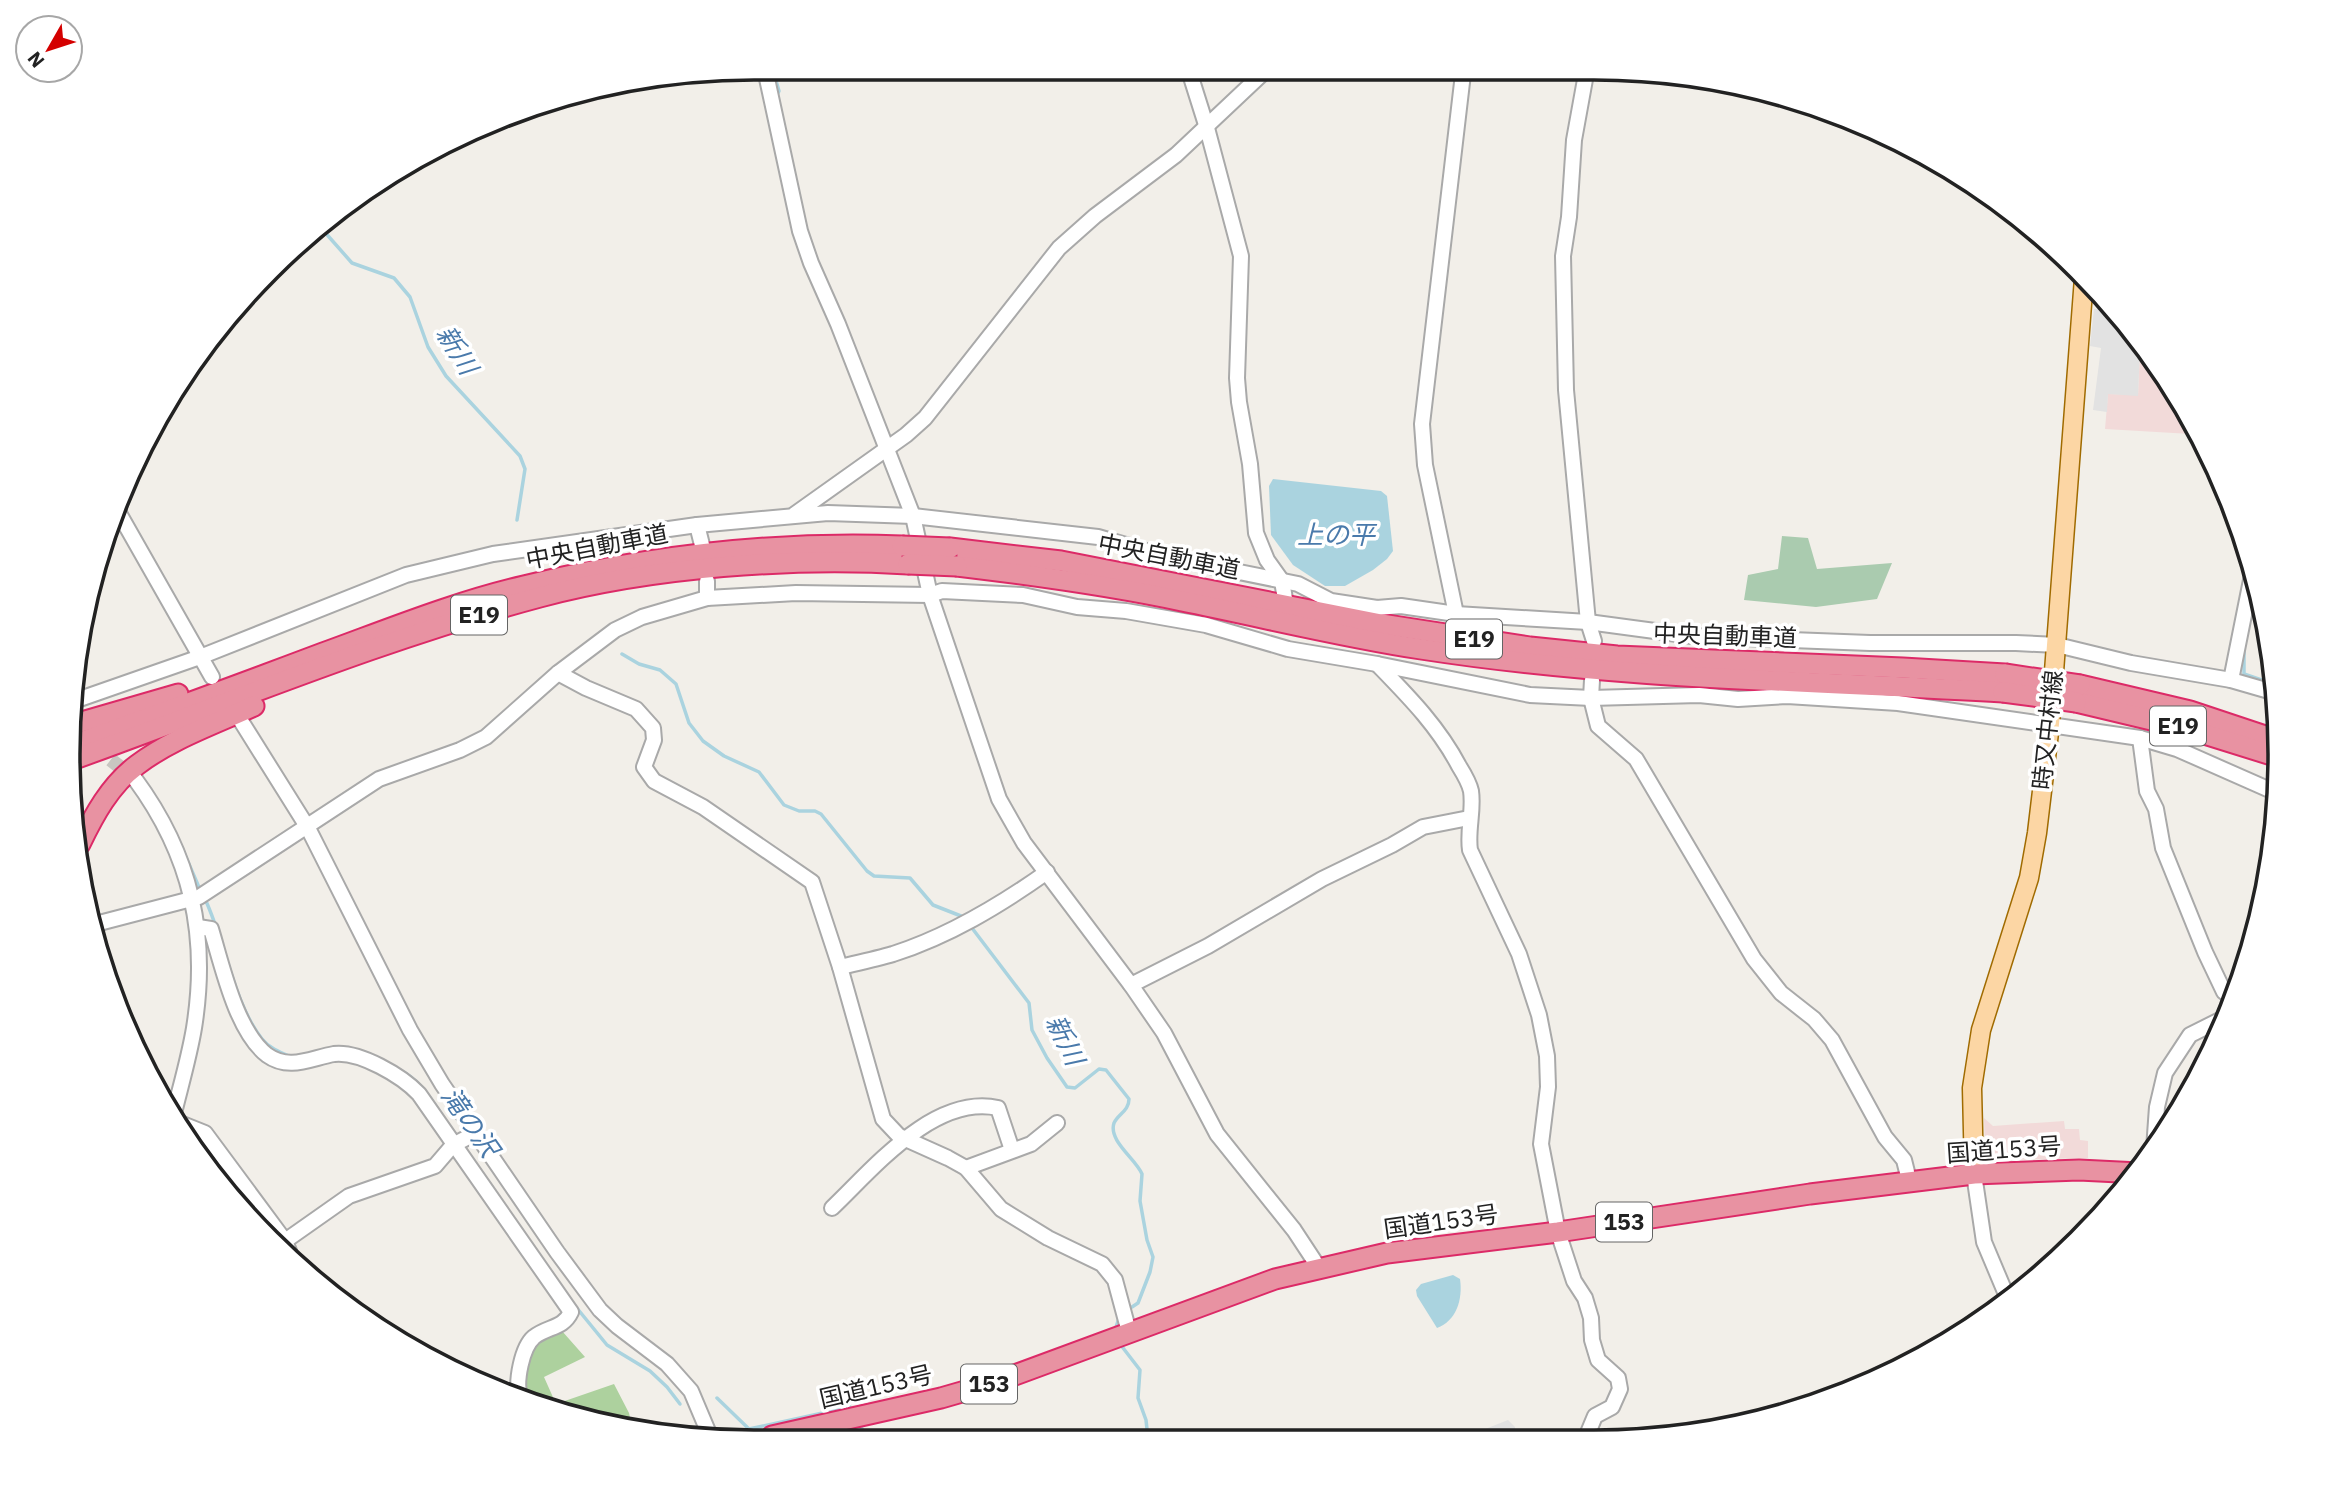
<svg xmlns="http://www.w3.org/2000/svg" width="2349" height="1510" font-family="'IBM Plex Sans','Noto Sans JP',sans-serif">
  <rect width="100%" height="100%" fill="#f2efe9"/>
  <!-- commercial -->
  <g fill="#f2dad9">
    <path d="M2140,348H2143L2165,378V395L2184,405L2189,412L2192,418L2191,434L2105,429L2108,394L2138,395Z"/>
    <path d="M1984,1118L1993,1126L2064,1121L2065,1129H2079L2080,1140L2088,1141V1158L2001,1160L1985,1145Z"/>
  </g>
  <!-- forest -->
  <path fill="#add19e" d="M562,1331L585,1357L544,1377L556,1404L614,1384L629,1413L632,1427L525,1398L522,1392L530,1348Z"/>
  <!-- cemetery -->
  <path fill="#aacbaf" d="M1782,536L1808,538L1817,569L1892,563L1877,599L1816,607L1744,600L1748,575L1778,569Z"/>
  <!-- parking -->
  <g fill="#e2e2e2">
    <path d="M2114,308L2143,348H2140L2138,396L2108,394L2107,412L2093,410L2101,348L2090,346L2094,309Z"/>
    <path d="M1508,1420L1515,1427V1440L1460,1439Z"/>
  </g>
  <!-- water -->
  <g fill="#aad3df">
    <path d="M1273,479L1381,491L1387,496L1393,551L1387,559L1373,570L1345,586H1325L1293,565L1271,535L1269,486Z"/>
    <path d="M1453,1275L1460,1279C1463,1300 1456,1321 1437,1328L1417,1296L1416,1290L1421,1284Z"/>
  </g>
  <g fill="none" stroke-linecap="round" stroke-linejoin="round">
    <!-- stream -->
    <g stroke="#aad3df" stroke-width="3.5">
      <path d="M774,74L779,91L776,96"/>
      <path d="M317,227L322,229L352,263L394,278L410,297L428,347L446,376L520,456L525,469L517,520"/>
      <path d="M2248,569L2250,558"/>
      <path d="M2244,647V674L2276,685"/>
      <path d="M622,654L639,664L660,670L676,684L689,723L703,741L724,756L759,772L784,805L799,811H815L821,814L867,871L874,876L910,878L933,905L961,916"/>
      <path d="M179,841L201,892"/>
      <path d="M205,899C225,941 234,1004 262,1039C269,1048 279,1052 289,1056"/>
      <path d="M972,928L1029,1003L1032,1030L1047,1058L1067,1087L1075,1088L1099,1069L1106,1070L1129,1099C1129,1111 1118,1114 1114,1123C1108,1141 1136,1159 1142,1174L1140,1201L1147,1240L1153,1257L1150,1272L1138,1303L1132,1307"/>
      <path d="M396,1068C418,1078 428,1094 441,1114"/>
      <path d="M290,1259L296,1257L307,1263L330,1294"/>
      <path d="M576,1307L607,1345L650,1371L667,1387L680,1404"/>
      <path d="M1115,1330L1120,1315"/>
      <path d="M1120,1344L1140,1370L1138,1398L1146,1420L1148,1438"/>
      <path d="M717,1398L749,1429L850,1407L852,1411"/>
      <path d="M859,1424L867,1437"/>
    </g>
    <!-- minor-tunnel -->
    <path stroke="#c8c6c1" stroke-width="14" stroke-dasharray="14 7" stroke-linecap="butt" d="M94,747L133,777"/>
    <!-- minor casing -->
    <g stroke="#a9a9a9" stroke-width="18">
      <g id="minor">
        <path d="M766,74L800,231L811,263L838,324L913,516L930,595L999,799L1024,843L1131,985L1164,1033L1217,1134L1294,1230L1319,1268"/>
        <path d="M1190,74L1207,128L1241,256L1237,378L1239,402L1250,464L1256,533L1267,560L1282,581L1285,599"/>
        <path d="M1586,74L1574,140L1569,217L1563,256L1566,390L1588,622L1594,641"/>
        <path d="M116,508L212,677"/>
        <path d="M795,514L906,435L925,418L1059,248L1095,216L1176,155L1262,74"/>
        <path d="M697,525L702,545"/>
        <path d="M707,581V598"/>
        <path d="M1456,614L1425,465L1422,424L1463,74"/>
        <path d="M1377,664C1408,696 1438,726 1459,766C1464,774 1469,782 1471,791C1474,811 1467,830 1470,850L1519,954L1539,1015L1547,1056L1548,1087L1541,1144L1558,1232L1574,1281L1585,1298L1591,1318L1592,1340L1598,1360L1618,1378L1620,1389L1612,1407L1595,1416L1585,1440"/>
        <path d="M558,673L586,688L636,709L653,728L654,740L644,767L654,781L703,807L812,882L840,967L883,1119L899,1136L948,1158L966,1168L1001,1209L1048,1238L1102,1264L1115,1280L1129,1332"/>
        <path d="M1592,680L1591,698L1598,726L1636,759L1754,959L1781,993L1814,1019L1832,1040L1885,1137L1904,1160L1907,1172"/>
        <path d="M2231,680L2253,570"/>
        <path d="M74,701L200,657L406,575L493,554L697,525L828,513L913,516L1098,537L1170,558L1298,584L1331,601L1377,608L1401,606L1456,614L1588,622L1692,636L1870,643H2016L2057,645L2131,663L2231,680L2276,693"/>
        <path d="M241,721L308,828L410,1030L442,1084L557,1252L600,1310L617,1326L667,1364L691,1391L710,1436"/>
        <path d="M2140,738L2147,791L2156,809L2163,848L2205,952L2224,992L2233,997"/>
        <path d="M135,779C191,855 209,935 194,1028C189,1058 180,1088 173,1117"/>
        <path d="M198,927L211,929C222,965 236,1031 267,1055C289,1071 311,1058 334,1054C360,1051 402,1076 419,1094L571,1312C563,1329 548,1326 534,1337C522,1347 515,1382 520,1397"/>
        <path d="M91,929L103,922L199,897L379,779L460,750L486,737L558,673L615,630L642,617L707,598L796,593L930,595L942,591L1023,595L1077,607L1126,611L1206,625L1288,649L1377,664L1530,695L1591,698L1699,695L1738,699L1787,696L1898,703L2140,738L2177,749L2279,794"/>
        <path d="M840,967C857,963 876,959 893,954C949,936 999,906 1047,872"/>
        <path d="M1131,985L1208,946L1322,879L1392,845L1423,827L1469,818"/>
        <path d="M175,1121L205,1133L285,1241L289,1251L285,1254"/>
        <path d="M2154,1149L2157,1107L2165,1073L2190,1035L2226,1017"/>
        <path d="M966,1168L1031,1144L1057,1123"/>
        <path d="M1974,1174L1984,1242L2008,1299"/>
        <path d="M832,1208C873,1169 934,1094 998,1108L1012,1150"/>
        <path d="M285,1241L349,1196L435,1166L453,1145L476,1133"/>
      </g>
    </g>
    <!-- major casing -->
    <g stroke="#a06b00" stroke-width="21">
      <path id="major" d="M1974,1174L1972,1088L1981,1030L2029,878L2037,833L2050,724L2084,278"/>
    </g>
    <!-- highway casing -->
    <g stroke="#dc2a67" stroke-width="23">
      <g id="highway">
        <path d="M950,548L1061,561L1381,624L1530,647L1617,656L1903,668L2005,674"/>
        <path d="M957,566C1032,575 1108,585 1182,601C1262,617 1341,637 1421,649C1614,679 1809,681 2003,692"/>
        <path d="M2080,685L2190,711L2277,740"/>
        <path d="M2076,702L2185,728L2278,757"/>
        <path d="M71,725L178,694"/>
        <path d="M69,746C154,716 238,685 323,653C389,629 455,602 524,586C647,556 775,541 902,546"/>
        <path d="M69,761C225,705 379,640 540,597C653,567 792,557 908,564"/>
        <path d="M80,844C94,815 110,785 137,765C171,739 215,724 254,706"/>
        <path d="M772,1436L941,1398L993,1383L1275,1279L1387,1253L1558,1232L1810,1194L1974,1174L2079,1170L2139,1173"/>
      </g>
    </g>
    <!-- minor -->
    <use href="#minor" stroke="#fff" stroke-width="14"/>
    <!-- major -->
    <use href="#major" stroke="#fcd6a4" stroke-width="18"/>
    <!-- highway -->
    <use href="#highway" stroke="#e892a2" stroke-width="19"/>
    <!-- highway-bridge casing -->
    <g stroke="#dc2a67" stroke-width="23" stroke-linecap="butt">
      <g id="highway-bridge">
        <path d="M902,546L950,548"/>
        <path d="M908,564L957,566"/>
        <path d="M2005,674L2080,685"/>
        <path d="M2003,692L2076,702"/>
      </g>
    </g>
    <!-- highway-bridge -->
    <use href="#highway-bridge" stroke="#e892a2" stroke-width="19"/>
  </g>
  <g text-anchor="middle" stroke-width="7" stroke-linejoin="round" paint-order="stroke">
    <!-- shield labels -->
    <g fill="#fff" stroke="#646464" stroke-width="2">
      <rect x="451" y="595.5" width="56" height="39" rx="5"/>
      <rect x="1446" y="619.5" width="56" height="39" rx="5"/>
      <rect x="2150" y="706.5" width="56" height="39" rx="5"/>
      <rect x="1596" y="1202.5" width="56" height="39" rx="5"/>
      <rect x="961" y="1364.5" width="56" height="39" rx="5"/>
    </g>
    <g font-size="23" font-weight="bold" fill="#222">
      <text x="479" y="623">E19</text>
      <text x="1474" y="647">E19</text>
      <text x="2178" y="734">E19</text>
      <text x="1624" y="1230">153</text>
      <text x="989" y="1392">153</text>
    </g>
    <!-- street labels -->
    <g font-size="24" fill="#222" stroke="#fff">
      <text transform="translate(597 547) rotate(-11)" y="8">中央自動車道</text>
      <text transform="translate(1169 557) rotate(11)" y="8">中央自動車道</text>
      <text transform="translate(1725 636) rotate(2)" y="8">中央自動車道</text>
      <text transform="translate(2048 730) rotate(-84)" y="8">時又中村線</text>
      <text transform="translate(2004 1150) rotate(-4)" y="8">国道153号</text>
      <text transform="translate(1441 1222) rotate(-8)" y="8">国道153号</text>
      <text transform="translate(876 1387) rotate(-13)" y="8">国道153号</text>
    </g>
    <!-- water labels -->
    <g font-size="26" font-style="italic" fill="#4a7aab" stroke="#fff">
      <text transform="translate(457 350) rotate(58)" y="9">新川</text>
      <text x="1336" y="544">上の平</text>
      <text transform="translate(1065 1040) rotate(64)" y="9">新川</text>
      <text transform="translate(470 1122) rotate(55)" y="9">滝の沢</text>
    </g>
  </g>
  <!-- crop -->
  <path d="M0 0H2349V1510H0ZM754 80H1594A674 674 0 0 1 2268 754V756A674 674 0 0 1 1594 1430H754A674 674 0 0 1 80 756V754A674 674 0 0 1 754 80Z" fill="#fff" fill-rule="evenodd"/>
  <path fill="none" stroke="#222" stroke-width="3.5" d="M754 80H1594A674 674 0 0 1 2268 754V756A674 674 0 0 1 1594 1430H754A674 674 0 0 1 80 756V754A674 674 0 0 1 754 80Z"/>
  <!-- north arrow -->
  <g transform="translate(49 49) rotate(231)"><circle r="33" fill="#ffffff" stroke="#a7a7a7" stroke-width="2"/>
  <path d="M0-5L12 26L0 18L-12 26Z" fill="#d40000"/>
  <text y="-10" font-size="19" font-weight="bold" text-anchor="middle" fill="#222222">N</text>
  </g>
</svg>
